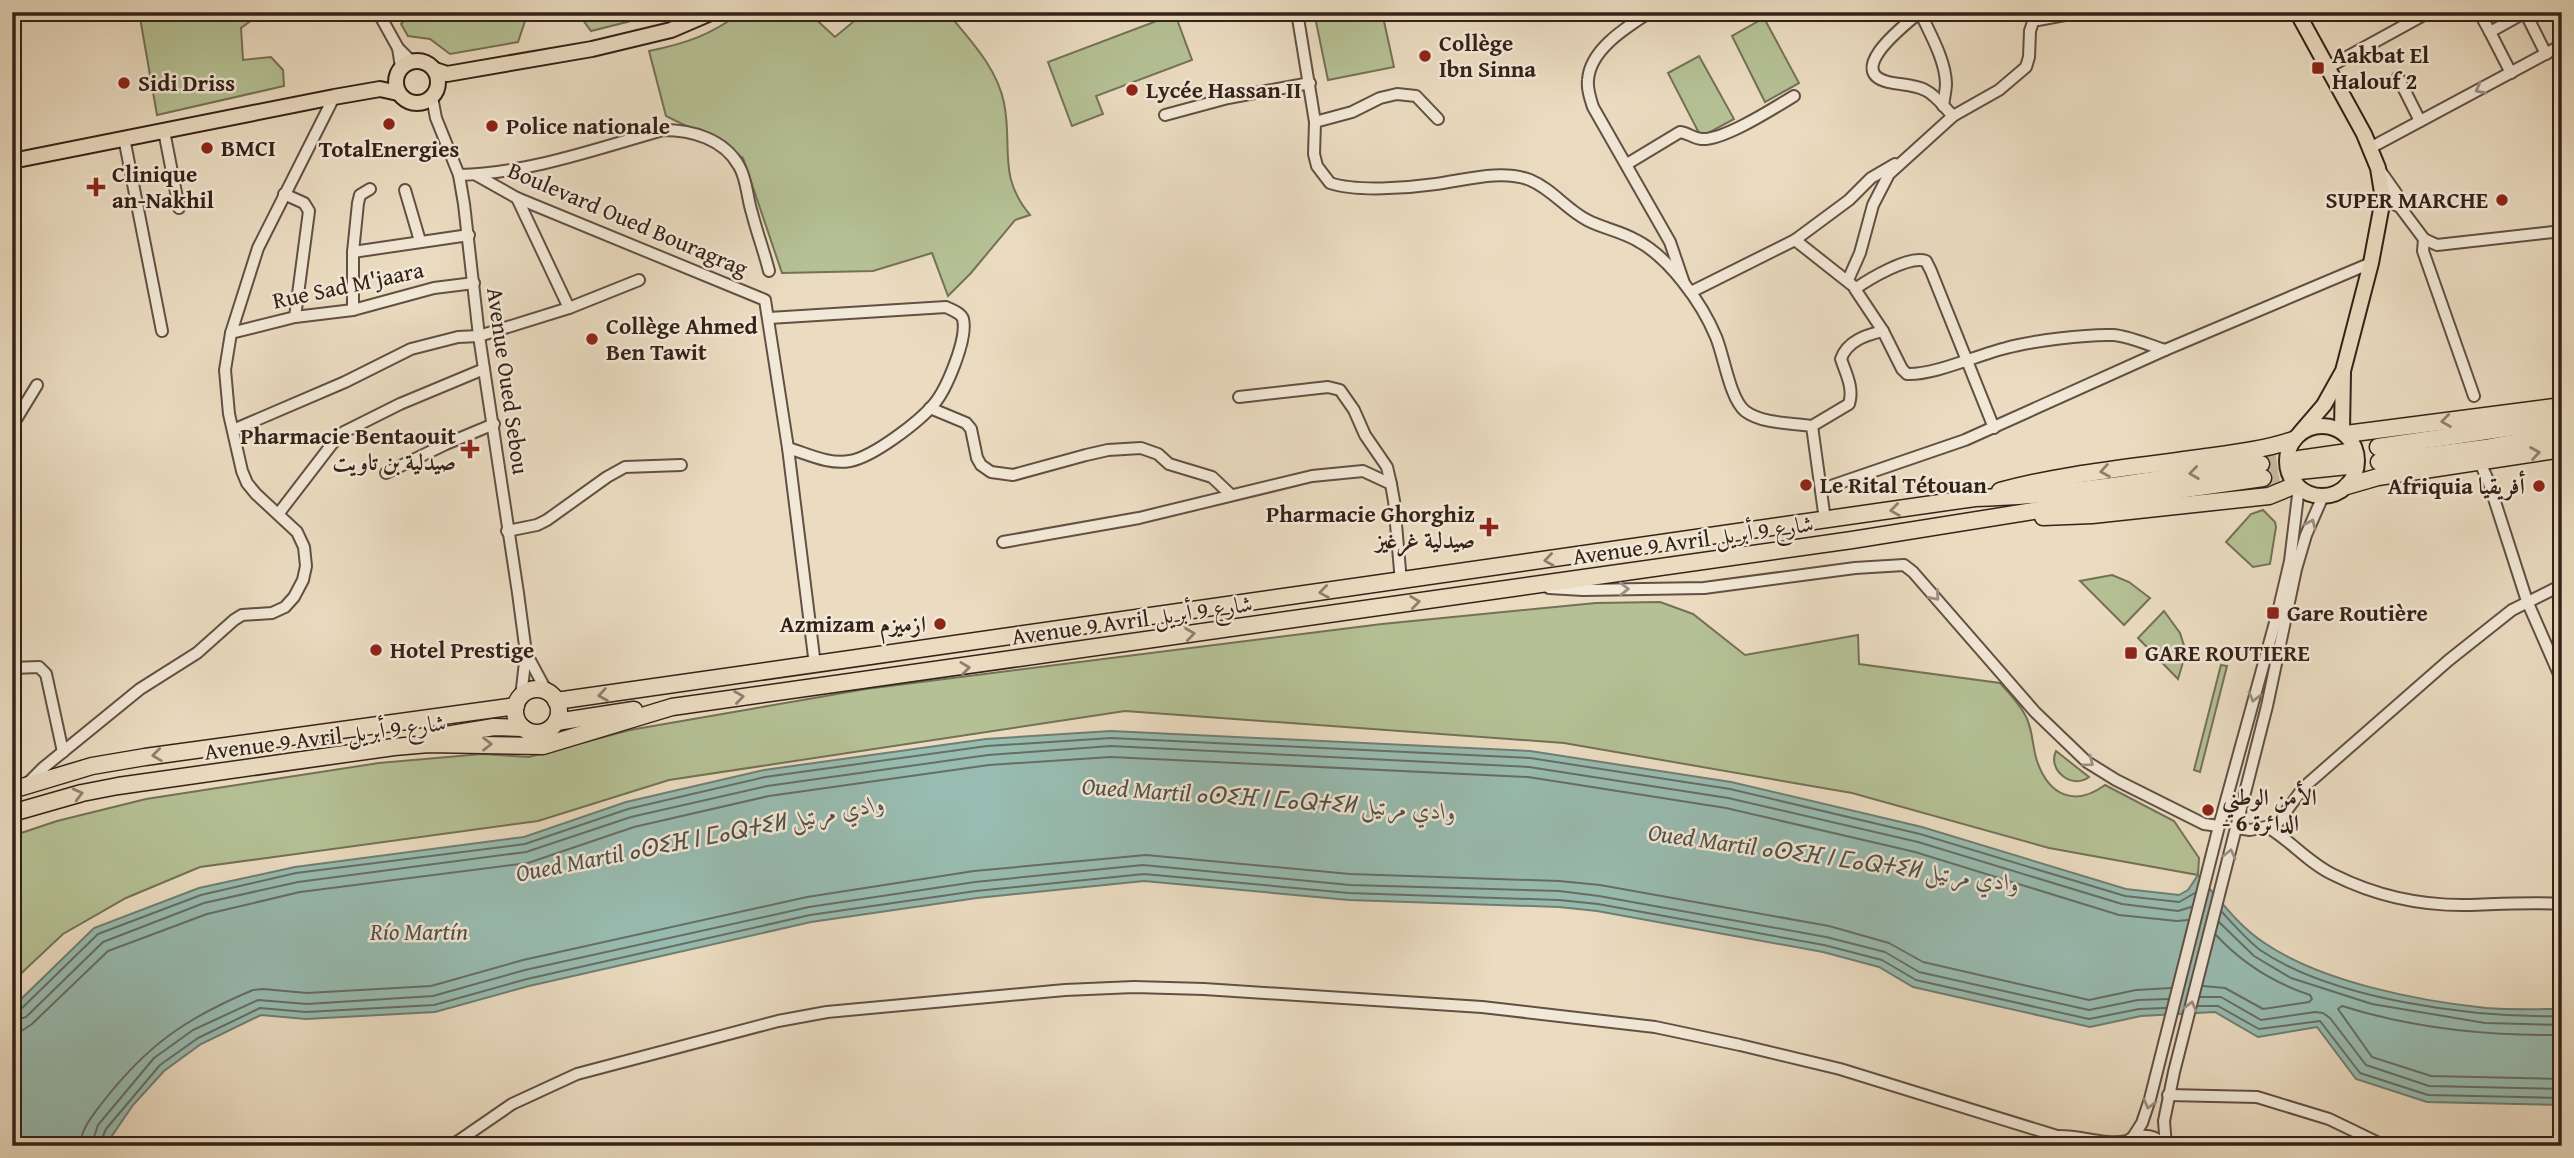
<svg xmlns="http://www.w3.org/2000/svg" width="2574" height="1158" font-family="'Gentium Book Plus',Amiri,'Noto Sans Tifinagh',serif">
  <rect width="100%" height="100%" fill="#ebdcc1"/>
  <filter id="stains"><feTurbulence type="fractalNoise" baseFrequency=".00286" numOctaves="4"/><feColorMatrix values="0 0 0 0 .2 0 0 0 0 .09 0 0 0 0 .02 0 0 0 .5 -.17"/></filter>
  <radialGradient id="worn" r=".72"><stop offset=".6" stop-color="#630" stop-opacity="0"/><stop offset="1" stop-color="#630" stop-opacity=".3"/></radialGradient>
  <!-- green -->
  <g fill="#b5c195" stroke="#747157" stroke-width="2">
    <path d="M139,12H230L232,19L246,12L260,14L241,28L243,60L271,57L283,70L284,86L157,115Z"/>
    <path d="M412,12H528L518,42L450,54L430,39L408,36L401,24Z"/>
    <path d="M577,12H667L591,31Z"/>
    <path d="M742,12H808L835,37L865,12H947C969,39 997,67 1004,103C1013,146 997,176 1030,215L1015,220L971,273L948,296L932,253L873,271L782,273L743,158L715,140L666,116L649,51C688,43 710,35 742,12Z"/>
    <path d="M1314,12H1382L1394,67L1328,80Z"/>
    <path d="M1175,14L1192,60L1096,96L1103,114L1072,126L1048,62Z"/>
    <path d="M1764,18L1799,83L1765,102L1732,36Z"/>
    <path d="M1699,56L1734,119L1701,137L1668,73Z"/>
    <path d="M2263,510L2275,522L2276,527L2270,564L2253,567L2226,542L2251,514Z"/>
    <path d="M2112,575L2129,582L2150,598L2124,625L2080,581Z"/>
    <path d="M1660,602L1693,614L1745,655L1858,635L1859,664L2000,683C2008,692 2018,702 2024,713C2033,727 2032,746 2037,761C2049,796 2075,807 2105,785L2174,821L2199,858L2198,875L2049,848L1852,793L1564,743L1125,711L669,780L538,821L200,867L126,898L63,934L12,982V836L57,821L146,799L379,763L482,754L529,757L630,730L866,689L1382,624L1596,603Z"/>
    <path d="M2164,611L2180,633L2186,652L2178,679L2138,638Z"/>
    <path d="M2221,665L2227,666L2200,772L2194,770Z"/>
    <path d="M2056,751L2089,777C2072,790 2047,770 2056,751Z"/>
  </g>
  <!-- water -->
  <path fill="#98bcb1" stroke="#707e74" stroke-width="2" d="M1111,731L1530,751L1731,782L1922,827L2126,889L2179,895L2188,890L2198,875C2219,899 2239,927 2266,944C2323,982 2418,1001 2486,1008C2511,1010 2537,1009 2562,1009V1105L2427,1102L2356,1079L2317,1027L2258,1037L2215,1012L2141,1016L2090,1027L1913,987L1879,967L1823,952L1597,911L1559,907L1349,900L1144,881L977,898L811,922L529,986L435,1012L306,1019L261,1015L201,1044L164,1071L133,1105L105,1146H12L14,1006L94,928L199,888L295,867L524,837L626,802L764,770L986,739Z"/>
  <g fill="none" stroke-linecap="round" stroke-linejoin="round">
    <!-- shore -->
    <g stroke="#666e65" stroke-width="2">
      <path d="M2222,912C2234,925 2246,939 2260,950C2334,1000 2474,1018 2562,1016"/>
      <path d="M2219,922L2254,956L2291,978L2372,1004L2485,1023L2562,1025"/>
      <path d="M2203,986L2225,988L2263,1009L2309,1002L2312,999L2310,995C2274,983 2242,963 2216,935"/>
      <path d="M2200,997H2221L2261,1020L2315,1012L2323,1013L2330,1018L2366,1065L2429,1086L2562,1089"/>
      <path d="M2198,1006H2218L2259,1029L2320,1021L2360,1073L2428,1095L2562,1098"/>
      <path d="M12,1012L20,1010L98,934L201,895L296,873L525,844L628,809L765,777L987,746L1111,738L1530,758L1730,789L1920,834L2125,896L2179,902L2195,893"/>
      <path d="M12,1021L26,1017L103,942L204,903L298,882L526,852L631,817L767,786L988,755L1111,746L1529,767L1728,798L1918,842L2122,904L2178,911L2191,907"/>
      <path d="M12,1031L23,1030L32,1024L108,951L207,914L300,892L528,863L634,827L769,796L989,765L1111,757L1528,777L1726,808L1915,852L2119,915L2177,921L2188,920"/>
      <path d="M2562,1035C2488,1036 2412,1028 2342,1006L2338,1009L2372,1057L2431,1076L2562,1079"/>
      <path d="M80,1146C81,1129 92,1116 102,1103C147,1045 186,1018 253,990L263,989L307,993L431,986L523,960L807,897L974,871L1146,855L1350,874L1559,881L1600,885L1829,926L1889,943L1923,962L2089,1000L2136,990L2171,988"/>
      <path d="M91,1146L98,1125L154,1058L193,1030L258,1000L307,1004L433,996L525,970L809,907L975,882L1143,865L1350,885L1559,891L1599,896L1826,937L1885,952L1919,972L2089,1010L2138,1000L2168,999"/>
      <path d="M99,1146L106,1129L160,1065L198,1038L260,1008L306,1012L434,1005L527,979L810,915L976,891L1144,874L1349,893L1559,900L1598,904L1824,945L1882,960L1916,980L2089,1019L2139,1009L2166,1008"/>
    </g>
    <!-- highway-tunnel -->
    <g stroke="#c6b79f" stroke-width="16" stroke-dasharray="16 8" stroke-linecap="butt">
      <path d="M2348,452L2378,447"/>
      <path d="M2261,464L2299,459"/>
      <path d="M2348,466L2379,462"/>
      <path d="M2263,478L2299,471"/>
    </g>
    <!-- minor casing -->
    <g stroke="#625043" stroke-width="14">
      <g id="minor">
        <path d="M378,12L398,48L411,61"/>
        <path d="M1297,12L1315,122L1314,154L1317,166L1330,183C1356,192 1408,188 1436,184C1465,180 1502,169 1530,180C1552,189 1566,209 1587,220C1602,228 1620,231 1636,240C1669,257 1702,303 1716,337C1724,356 1730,399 1745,411C1762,424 1792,423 1812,426L1825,520"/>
        <path d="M1650,12C1627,27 1590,49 1588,80C1587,89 1590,98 1593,107L1670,242L1684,283"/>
        <path d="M1920,12C1906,24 1844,71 1888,82C1901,85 1914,84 1925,90C1936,95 1945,108 1953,116"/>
        <path d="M1920,12C1930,34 1945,59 1946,83C1946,90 1944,98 1943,106"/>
        <path d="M2026,12L2038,20L2081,12"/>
        <path d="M2479,12L2490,32"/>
        <path d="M2525,12L2546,54"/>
        <path d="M408,13L409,12"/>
        <path d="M398,48L401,67"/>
        <path d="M2327,68L2429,12"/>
        <path d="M2511,73L2490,32L2526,12"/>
        <path d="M2398,77L2420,121"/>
        <path d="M432,97L436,118L459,175L464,204L479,336L518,593L526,653L547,692"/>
        <path d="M1165,115L1228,98L1310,83"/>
        <path d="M1315,122L1352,112L1380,98L1397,94L1416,96L1438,119"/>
        <path d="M164,131L179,208"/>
        <path d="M124,138L162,331"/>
        <path d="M2370,148L2562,45"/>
        <path d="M1627,164L1680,132C1688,133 1693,138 1701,139C1723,141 1774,108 1794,96"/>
        <path d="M2379,169L2396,193L2404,209"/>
        <path d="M459,175C530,173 596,149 663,130C692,130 724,139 739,166C747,179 747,198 752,213C757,233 764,251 769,271"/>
        <path d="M476,175L517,198L765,300L788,448L815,665"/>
        <path d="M405,190L420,241"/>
        <path d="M284,194L304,203L309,211L295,317"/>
        <path d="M517,198L569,308"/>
        <path d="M2383,199L2400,207L2424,239L2437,245L2562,231"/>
        <path d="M2424,239L2423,251L2474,396"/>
        <path d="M1795,240L1849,200L1871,178L1895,164"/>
        <path d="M353,252L469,235"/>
        <path d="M1848,280L1860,253L1873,205L1889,174L1953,116L1999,90L2026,67L2029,57L2030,31L2034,19"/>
        <path d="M1691,292L1795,240L1852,285"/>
        <path d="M353,310V252L358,203L360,195L370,189"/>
        <path d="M769,318L946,307C952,310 961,313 963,319C968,339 946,390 934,404C919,422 873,457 850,461C829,465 808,454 788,448"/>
        <path d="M231,333L295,317L353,310L434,288L474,283"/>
        <path d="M1239,397L1328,387L1340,390L1354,410L1365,435L1387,467L1391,484"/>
        <path d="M930,408L966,423L971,429L977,458L981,465L991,472L1013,475L1086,455L1108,450L1141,448L1158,454L1169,464L1212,477L1231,495"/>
        <path d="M12,426L37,385"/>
        <path d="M1812,426L1849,404C1854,388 1846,374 1841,359C1847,341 1866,335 1883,331"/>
        <path d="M1994,428L1931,271L1926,261C1909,255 1869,279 1855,289L1883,331L1902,369L1907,374C1935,375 1977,355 2006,348C2031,341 2087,334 2113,335C2129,336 2148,345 2165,350"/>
        <path d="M233,430L345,382L411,349L458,337L479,336L569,308L639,280"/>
        <path d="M2479,461L2488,480L2527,601L2562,681"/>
        <path d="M386,473L446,444L494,424"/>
        <path d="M1822,489L1965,440L2165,350L2371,263"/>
        <path d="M279,513L332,444L344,432L400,404L484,369"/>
        <path d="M507,531L537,525L547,520L607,477L625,467L681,465"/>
        <path d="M1003,542L1139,518L1312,476L1363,471L1391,484L1394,501L1401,582"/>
        <path d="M1549,588L1583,590L1704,588L1855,568L1904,565L1913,572L2035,712L2087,762L2116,780L2204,824L2219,826"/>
        <path d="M12,668L39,667L46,674L63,752"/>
        <path d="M521,697L526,653"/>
        <path d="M28,783L43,768L140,689L197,653L234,620L242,615L272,613L285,607L294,597L303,580L306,566L304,547L297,532L256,494L247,483L242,471L229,414L225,370L231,333L258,248L334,97"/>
        <path d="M2236,828L2250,830L2276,825L2304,787L2449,660L2512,610L2562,585"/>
        <path d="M2269,828C2292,842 2310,864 2334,875C2376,896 2424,906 2470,905C2501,904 2531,902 2562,904"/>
        <path d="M2168,1095L2257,1097L2329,1119L2385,1146"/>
        <path d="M2057,1136C2081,1135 2104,1146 2127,1141"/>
        <path d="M2133,1137L2142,1123L2150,1099L2219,826L2279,608L2290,561L2299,487"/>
        <path d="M2130,1139C2143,1133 2156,1135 2165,1146"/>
        <path d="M451,1146L512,1104L577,1074L778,1021L827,1012L1065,990L1134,987L1204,989L1482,1007L1655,1027L1740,1045L1840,1069L2057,1136L2073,1146"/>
        <path d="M2166,1146L2164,1121L2174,1072L2267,706L2296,569L2306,535L2323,496"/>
      </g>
    </g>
    <!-- major casing -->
    <g stroke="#342119" stroke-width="18">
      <g id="major">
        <path d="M2297,12L2364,134L2378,168L2383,199L2371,263L2343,371L2324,405L2300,433"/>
        <circle cx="417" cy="82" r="21"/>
        <path d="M435,70L447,74L592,49L671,30L713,12"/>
        <path d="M12,161L334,97L380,89L398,93"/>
        <circle cx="2322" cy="461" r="35"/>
        <path d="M2342,431L2343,372"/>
      </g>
    </g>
    <!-- highway casing -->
    <g stroke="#342119" stroke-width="19">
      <g id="highway">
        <path d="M2346,434L2562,406"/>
        <path d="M2378,447L2562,420"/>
        <path d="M2299,459L2348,452"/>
        <path d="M2379,462L2485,448L2562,434"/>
        <path d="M2299,471L2348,466"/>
        <path d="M2347,486L2378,477L2562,449"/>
        <path d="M2000,491C2062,474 2128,468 2192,459C2227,454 2260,451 2293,440"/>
        <path d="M2043,517L2092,515L2269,496L2296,485"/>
        <circle cx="537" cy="711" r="22"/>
        <path d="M556,701L1975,498C2071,496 2166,477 2261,464"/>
        <path d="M556,722L634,710"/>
        <path d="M434,737L494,727L523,728"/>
        <path d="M12,790L92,766L145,757L516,706"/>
        <path d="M12,813L82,793L118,786L394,747L429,744L543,746L672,707L1852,540L2052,508L2263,478"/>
      </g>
    </g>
    <!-- minor -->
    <use href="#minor" stroke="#f2e8d7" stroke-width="10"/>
    <!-- major -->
    <use href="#major" stroke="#ebdcc1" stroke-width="14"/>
    <!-- highway -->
    <use href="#highway" stroke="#ebdcc1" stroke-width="16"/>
  </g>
  <!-- one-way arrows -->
  <defs><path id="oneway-chevron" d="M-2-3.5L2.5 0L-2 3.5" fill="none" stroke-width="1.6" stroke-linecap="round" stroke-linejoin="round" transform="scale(1.75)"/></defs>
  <g stroke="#9c8e82">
    <use href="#oneway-chevron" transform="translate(2480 89) rotate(152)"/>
    <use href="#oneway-chevron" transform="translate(2311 524) rotate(-66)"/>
    <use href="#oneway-chevron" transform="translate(1624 589) rotate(-1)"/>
    <use href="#oneway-chevron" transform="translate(1935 596) rotate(49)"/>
    <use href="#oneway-chevron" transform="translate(2254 697) rotate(105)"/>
    <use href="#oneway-chevron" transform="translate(2089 762) rotate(37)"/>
    <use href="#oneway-chevron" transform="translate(2230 854) rotate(-77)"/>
    <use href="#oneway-chevron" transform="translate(2191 1006) rotate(-75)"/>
    <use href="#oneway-chevron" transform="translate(2149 1104) rotate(105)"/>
  </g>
  <g stroke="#907e6d">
    <use href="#oneway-chevron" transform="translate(2446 421) rotate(172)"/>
    <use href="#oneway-chevron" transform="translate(2535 453) rotate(-9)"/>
    <use href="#oneway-chevron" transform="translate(2105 471) rotate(171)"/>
    <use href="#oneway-chevron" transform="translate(2194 473) rotate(172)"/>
    <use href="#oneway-chevron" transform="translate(1895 510) rotate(172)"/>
    <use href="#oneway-chevron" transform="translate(1549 560) rotate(172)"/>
    <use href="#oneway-chevron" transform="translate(1324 592) rotate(172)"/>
    <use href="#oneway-chevron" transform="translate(1415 602) rotate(-8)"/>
    <use href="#oneway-chevron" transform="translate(1190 634) rotate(-8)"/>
    <use href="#oneway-chevron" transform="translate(965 668) rotate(-7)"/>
    <use href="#oneway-chevron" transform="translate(603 695) rotate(171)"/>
    <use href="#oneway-chevron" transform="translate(739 697) rotate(-8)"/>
    <use href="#oneway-chevron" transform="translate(487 744)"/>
    <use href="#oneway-chevron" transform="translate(157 755) rotate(173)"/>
    <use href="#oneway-chevron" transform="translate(78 794) rotate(-14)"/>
  </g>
  <!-- markers -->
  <g fill="#8f2418" stroke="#f2e8d7" stroke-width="2.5">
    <circle cx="1425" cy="56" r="7"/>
    <rect x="2311" y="61" width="14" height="14" rx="3.5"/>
    <circle cx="124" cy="83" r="7"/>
    <circle cx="1132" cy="90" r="7"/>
    <circle cx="389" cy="124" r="7"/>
    <circle cx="492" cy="126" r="7"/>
    <circle cx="207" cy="148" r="7"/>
    <path d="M92.5 176.5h7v7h7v7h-7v7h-7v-7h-7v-7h7z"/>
    <circle cx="2502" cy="200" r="7"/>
    <circle cx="592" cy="339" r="7"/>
    <path d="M466.5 438.5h7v7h7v7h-7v7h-7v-7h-7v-7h7z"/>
    <circle cx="1806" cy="485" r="7"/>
    <circle cx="2539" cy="486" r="7"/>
    <path d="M1485.5 516.5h7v7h7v7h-7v7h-7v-7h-7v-7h7z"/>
    <rect x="2266" y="606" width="14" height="14" rx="3.5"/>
    <circle cx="940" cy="624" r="7"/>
    <circle cx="376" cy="650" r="7"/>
    <rect x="2124" y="646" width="14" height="14" rx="3.5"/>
    <circle cx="2208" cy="810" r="7"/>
  </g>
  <g text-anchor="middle" stroke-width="5" stroke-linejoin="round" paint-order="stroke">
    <!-- poi labels -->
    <g font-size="23" font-weight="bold" fill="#342119" stroke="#f2e8d7" text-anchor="start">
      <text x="1439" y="51">Collège<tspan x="1439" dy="26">Ibn Sinna</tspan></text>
      <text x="2332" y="63">Aakbat El<tspan x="2332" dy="26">Halouf 2</tspan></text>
      <text x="138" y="91">Sidi Driss</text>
      <text x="1146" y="98">Lycée Hassan II</text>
      <text x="506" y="134">Police nationale</text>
      <text x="221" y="156">BMCI</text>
      <text x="389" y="157" text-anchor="middle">TotalEnergies</text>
      <text x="112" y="182">Clinique<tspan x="112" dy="26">an-Nakhil</tspan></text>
      <text x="2488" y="208" text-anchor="end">SUPER MARCHE</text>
      <text x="606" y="334">Collège Ahmed<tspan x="606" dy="26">Ben Tawit</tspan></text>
      <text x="456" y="444" text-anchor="end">Pharmacie Bentaouit<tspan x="456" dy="26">صيدلية بن تاويت</tspan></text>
      <text x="1820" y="493">Le Rital Tétouan</text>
      <text x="2525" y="494" text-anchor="end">Afriquia أفريقيا</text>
      <text x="1475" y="522" text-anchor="end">Pharmacie Ghorghiz<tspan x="1475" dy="26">صيدلية غرغيز</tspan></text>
      <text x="2287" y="621">Gare Routière</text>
      <text x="926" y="632" text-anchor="end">Azmizam ازميزم</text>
      <text x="390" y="658">Hotel Prestige</text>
      <text x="2145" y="661">GARE ROUTIERE</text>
      <text x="2222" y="805">الأمن الوطني<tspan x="2222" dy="26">- الدائرة 6</tspan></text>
    </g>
    <!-- street labels -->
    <g font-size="23" fill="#342119" stroke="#f2e8d7">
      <text transform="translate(628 219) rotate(23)" y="8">Boulevard Oued Bouragrag</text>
      <text transform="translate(348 285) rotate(-12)" y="8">Rue Sad M'jaara</text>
      <text transform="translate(508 381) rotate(82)" y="8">Avenue Oued Sebou</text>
      <text transform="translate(1693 540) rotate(-8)" y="8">Avenue 9 Avril شارع 9 أبريل</text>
      <text transform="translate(1132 620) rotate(-8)" y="8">Avenue 9 Avril شارع 9 أبريل</text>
      <text transform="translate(325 737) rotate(-7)" y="8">Avenue 9 Avril شارع 9 أبريل</text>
    </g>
    <!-- water labels -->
    <g font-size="24" font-style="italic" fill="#525047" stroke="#f2e8d7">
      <text transform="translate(1269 799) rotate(4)" y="8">Oued Martil ⴰⵙⵉⴼ ⵏ ⵎⴰⵕⵜⵉⵍ وادي مرتيل</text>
      <text transform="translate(700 838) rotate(-11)" y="8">Oued Martil ⴰⵙⵉⴼ ⵏ ⵎⴰⵕⵜⵉⵍ وادي مرتيل</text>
      <text transform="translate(1834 858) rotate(8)" y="8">Oued Martil ⴰⵙⵉⴼ ⵏ ⵎⴰⵕⵜⵉⵍ وادي مرتيل</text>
      <text x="419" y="940">Río Martín</text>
    </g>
  </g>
  <!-- margin -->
  <rect width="2574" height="1158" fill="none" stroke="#ebdcc1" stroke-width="42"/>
  <rect x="14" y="14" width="2546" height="1130" fill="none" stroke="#342119" stroke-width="3.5"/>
  <rect x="21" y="21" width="2532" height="1116" fill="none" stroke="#342119" stroke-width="2"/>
  <rect width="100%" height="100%" filter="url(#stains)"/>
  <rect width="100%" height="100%" fill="url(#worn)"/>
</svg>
